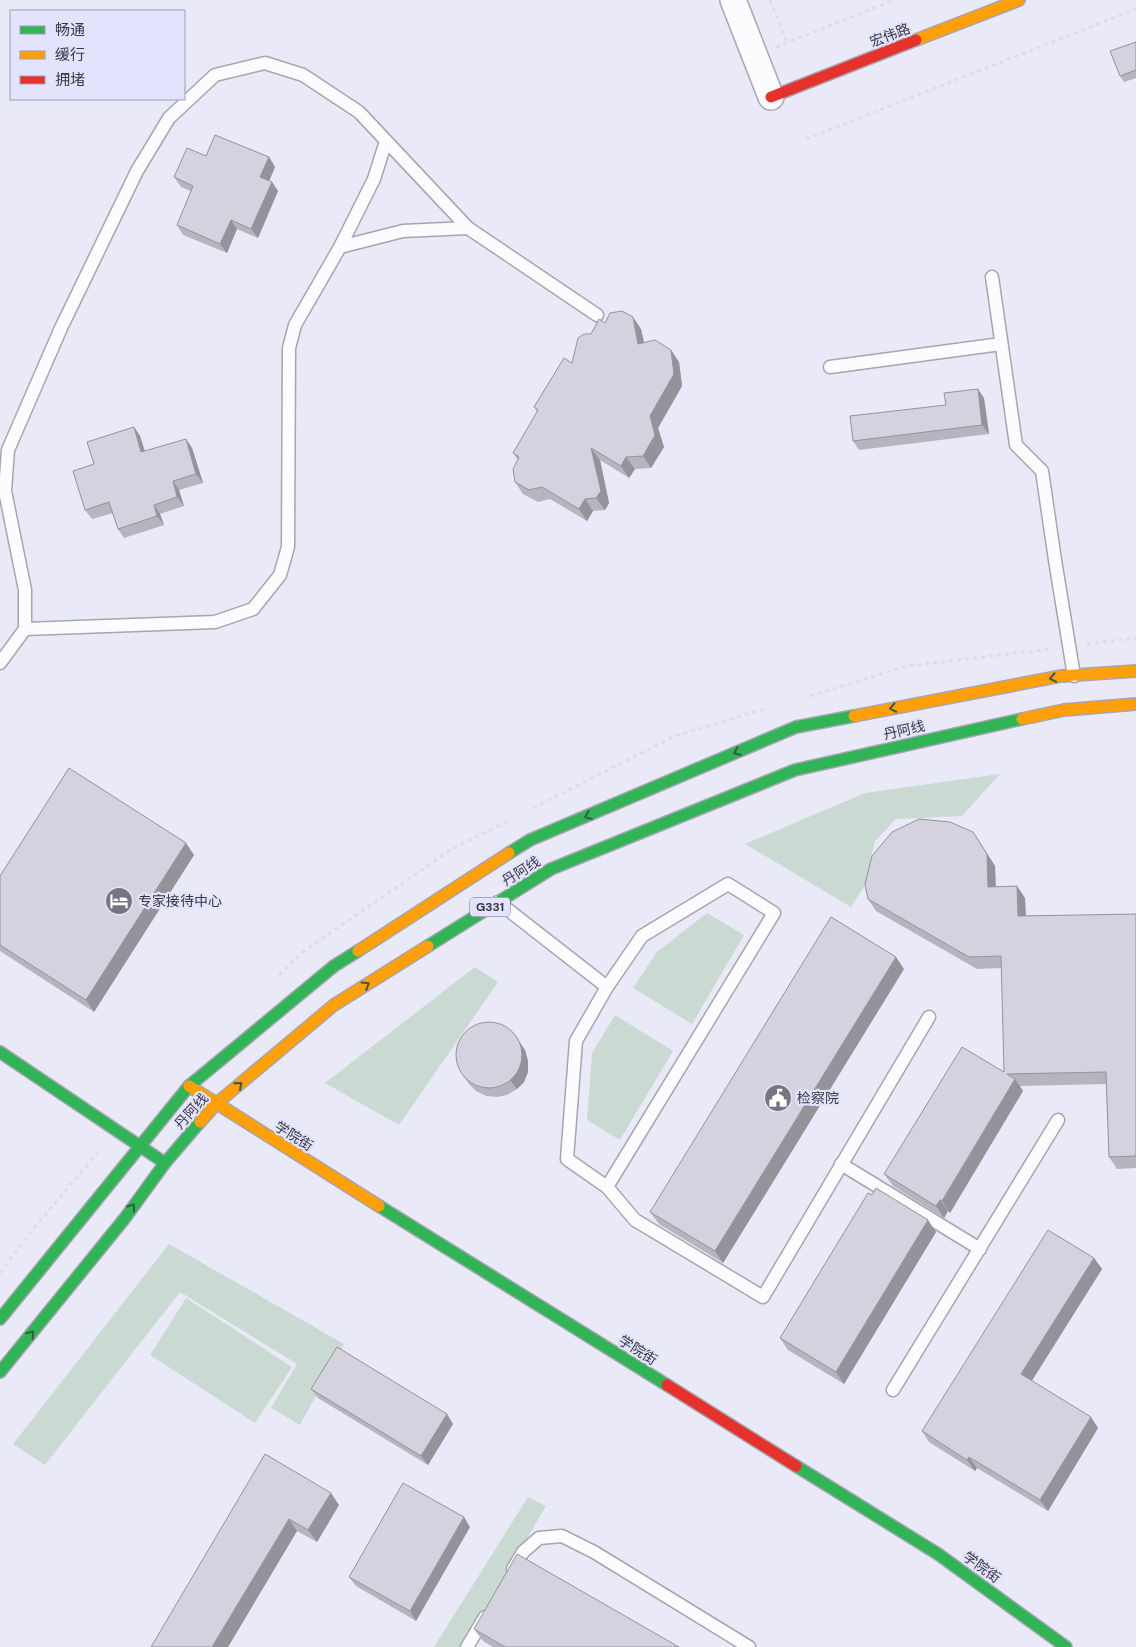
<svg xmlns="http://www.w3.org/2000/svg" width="1136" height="1647" font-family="'DM Sans','Noto Sans SC',sans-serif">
  <rect width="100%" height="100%" fill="#eae9f8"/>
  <!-- green -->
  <g fill="#cbd9d3">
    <path d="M1000,774L962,816L896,819L875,841L865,885L851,907L745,844L865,793Z"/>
    <path d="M707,913L744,935L692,1024L633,988L657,952Z"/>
    <path d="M475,967L498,982L399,1125L325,1083Z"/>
    <path d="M615,1015L673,1051L620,1140L587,1120L592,1053Z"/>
    <path d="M169,1244L344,1344L300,1425L271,1408L297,1364L180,1292L45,1465L13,1444Z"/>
    <path d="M186,1298L292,1367L255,1423L150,1355Z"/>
    <path d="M528,1497L546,1506L463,1647H434Z"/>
  </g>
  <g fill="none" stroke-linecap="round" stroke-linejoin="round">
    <!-- lane casing -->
    <g stroke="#a6a5b0" stroke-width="15">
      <g id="lane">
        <path d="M340,247L403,231L468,228"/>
        <path d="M992,277L1016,445L1042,471L1055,560L1074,676"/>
        <path d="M830,367L1001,344"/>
        <path d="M25,629L215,622L253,609L280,575L288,547L289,348L295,325L340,247L374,179L386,141"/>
        <path d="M0,663L25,629V590L5,491L8,450L61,328L137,171L169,118L215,75L265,63L303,75L359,112L468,228L597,315"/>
        <path d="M728,884L774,913L607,1187L567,1159L576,1041L607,987L642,936Z"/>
        <path d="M498,902L607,987"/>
        <path d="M841,1164L980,1249"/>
        <path d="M607,1187L635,1220L763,1297L929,1017"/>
        <path d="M893,1390L1058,1120"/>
        <path d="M513,1569L523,1552L539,1538L562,1536L594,1552L749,1647"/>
        <path d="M467,1647L485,1617"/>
      </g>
    </g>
    <!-- street casing -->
    <g stroke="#a6a5b0" stroke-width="28">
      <path id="street" d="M733,0L771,97"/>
    </g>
    <!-- fast casing -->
    <g stroke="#a6a5b0" stroke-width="14">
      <g id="fast">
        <path d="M509,853L530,840L796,727L854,716"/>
        <path d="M428,946L551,869L795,770L1022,719"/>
        <path d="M0,1052L165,1163"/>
        <path d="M379,1206L667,1385"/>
        <path d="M0,1319L189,1086L334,966L358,951"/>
        <path d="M0,1372L125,1218L165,1163L200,1122"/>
        <path d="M796,1466L938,1554L1066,1647"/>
      </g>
    </g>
    <!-- slow casing -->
    <g stroke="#a6a5b0" stroke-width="14">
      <g id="slow">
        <path d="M916,40L1019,0"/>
        <path d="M854,716L1061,676L1136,671"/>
        <path d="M1022,719L1064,710L1136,704"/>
        <path d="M358,951L509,853"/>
        <path d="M189,1086L379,1206"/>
        <path d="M200,1122L216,1104L334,1005L428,946"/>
      </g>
    </g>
    <!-- jam casing -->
    <g stroke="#a6a5b0" stroke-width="14">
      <g id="jam">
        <path d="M771,97L916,40"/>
        <path d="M667,1385L796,1466"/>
      </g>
    </g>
    <!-- path -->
    <g stroke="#dedee2" stroke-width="3" stroke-dasharray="4 4" stroke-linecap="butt">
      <path d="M770,0L787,43"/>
      <path d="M776,47L894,0"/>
      <path d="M806,139L1136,9"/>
      <path d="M1087,644L1136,638"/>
      <path d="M810,696L907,666L1051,649"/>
      <path d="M533,808L675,736L768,708"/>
      <path d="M279,975L304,951L452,849L510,820"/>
      <path d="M0,1273L26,1238L98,1152"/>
    </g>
    <!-- lane -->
    <use href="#lane" stroke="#fcfcfe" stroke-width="12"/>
    <!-- street -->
    <use href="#street" stroke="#fcfcfe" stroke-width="25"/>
    <!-- fast -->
    <use href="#fast" stroke="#30b455" stroke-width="11"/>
    <!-- slow -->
    <use href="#slow" stroke="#ff9f0a" stroke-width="11"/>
    <!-- jam -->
    <use href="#jam" stroke="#e5322d" stroke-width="11"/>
  </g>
  <!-- wall -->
  <g fill="#b5b5bf">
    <path d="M1136,42V78L1124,82L1120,76Z"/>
    <path d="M206,156L269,157L275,167L269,181L272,182L278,191L258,238L237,229L227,253L183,235L177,225L191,191L181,187L174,177Z"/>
    <path d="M605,323L641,329L644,343L671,350L679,362L682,386L658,428L664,447L651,468L635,469L629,478L600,460L609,503L605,510L593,511L587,521L550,499L538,502L523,494L515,482L518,460L513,453L537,412L534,407L572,363L591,334Z"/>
    <path d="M984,398L989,434L859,450L853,441L946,405Z"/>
    <path d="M134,427L140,436L145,451L186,439L192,448L203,483L179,490L184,506L160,514L164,525L124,538L118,529L113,513L92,519L85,510Z"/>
    <path d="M981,844L995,866L996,887L1017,886L1025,898L1026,916L1136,914V1168L1117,1169L1109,1157L1106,1084L1020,1086L1023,1091L950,1213L948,1211L944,1218L893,1186L884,1174L1004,1072L1002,968L977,969L876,911L868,899Z"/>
    <path d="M194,855L94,1012L0,951V876Z"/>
    <path d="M904,969L723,1263L659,1224L650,1212Z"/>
    <path d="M525,1050L528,1061V1072L524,1082L517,1089L507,1095L497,1097L486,1096L476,1091L469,1084L462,1074Z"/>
    <path d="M872,1195L936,1232L844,1384L788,1350L780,1338Z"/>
    <path d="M1094,1258L1102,1269L1032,1381L1098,1428L1048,1511L977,1468L975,1471L929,1442L922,1431Z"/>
    <path d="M311,1389L453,1424L428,1465L318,1398Z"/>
    <path d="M265,1454L339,1505L317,1542L297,1531L228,1647Z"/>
    <path d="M470,1527L416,1621L356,1586L349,1577Z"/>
    <path d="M474,1629L679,1647H493L483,1641Z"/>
  </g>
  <!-- shaded-wall -->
  <g fill="#94939b">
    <path d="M269,157L275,167L267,186L260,177Z"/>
    <path d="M272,182L278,191L258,238L251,229Z"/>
    <path d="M231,220L237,229L227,253L220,244Z"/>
    <path d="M633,317L641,329L647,356L638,344Z"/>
    <path d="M671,350L679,362L682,386L658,428L664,447L651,468L643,456L650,416Z"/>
    <path d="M978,389L984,398L989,434L982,425Z"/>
    <path d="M134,427L140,436L148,462L141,452Z"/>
    <path d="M186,439L192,448L203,483L196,474Z"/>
    <path d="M591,448L600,460L609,503L605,510L596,498Z"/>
    <path d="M626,457L635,469L629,478L621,466Z"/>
    <path d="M173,481L179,490L184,506L177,497Z"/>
    <path d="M585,499L593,511L587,521L579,509Z"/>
    <path d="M154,505L160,514L164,525L157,516Z"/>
    <path d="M973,832L995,866L996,899L988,887Z"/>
    <path d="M186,843L194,855L94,1012L86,1000Z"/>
    <path d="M1017,886L1025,898L1026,928L1018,916Z"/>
    <path d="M896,957L904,969L723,1263L715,1251Z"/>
    <path d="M513,1032L525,1050L528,1061V1072L524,1082L517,1089L510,1080Z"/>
    <path d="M1015,1079L1023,1091L950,1213L942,1201Z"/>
    <path d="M940,1200L948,1211L944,1218L936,1206Z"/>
    <path d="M928,1220L936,1232L844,1384L836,1372Z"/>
    <path d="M1094,1258L1102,1269L1029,1385L1021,1374Z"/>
    <path d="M447,1414L453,1424L428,1465L421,1456Z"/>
    <path d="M1091,1417L1098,1428L1048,1511L1040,1500Z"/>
    <path d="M969,1457L977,1468L975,1471L967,1460Z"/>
    <path d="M331,1493L339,1505L317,1542L308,1530Z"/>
    <path d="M464,1517L470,1527L416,1621L410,1611Z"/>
    <path d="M289,1519L297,1531L228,1647H212Z"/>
  </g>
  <!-- building -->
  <g fill="#d3d2de" stroke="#94939b">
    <path d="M1136,42V70L1120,76L1110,51Z"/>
    <path d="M215,135L269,157L260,177L272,182L251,229L231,220L220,244L177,225L193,186L174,177L187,148L206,156Z"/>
    <path d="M622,311L633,317L638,344L655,340L671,350L674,374L650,416L655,435L643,456L626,457L621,466L591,448L601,491L596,498L585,499L579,509L542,487L529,490L515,482L513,469L519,457L513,453L538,410L534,407L564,358L572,363L578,338L584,334H591L599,319L605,323L610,313Z"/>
    <path d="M978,389L982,425L853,441L850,416L946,405L944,393Z"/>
    <path d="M134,427L141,452L186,439L196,474L173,481L177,497L154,505L157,516L118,529L109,502L85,510L73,471L94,464L87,442Z"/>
    <path d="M69,768L186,843L86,1000L0,945V876Z"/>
    <path d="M919,819L950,822L973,832L987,854L988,887L1017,886L1018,916L1136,914V1156L1109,1157L1106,1072L1007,1074L1015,1079L942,1201L940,1200L936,1206L884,1174L962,1047L1004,1072L1001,956L969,957L868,899L865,884L872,856L892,832Z"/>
    <path d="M831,917L896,957L715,1251L650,1212Z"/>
    <circle cx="489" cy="1055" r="33"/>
    <path d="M876,1188L928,1220L836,1372L780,1338L868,1193L872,1195Z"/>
    <path d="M1048,1230L1094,1258L1021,1374L1091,1417L1040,1500L969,1457L967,1460L922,1431Z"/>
    <path d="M337,1347L447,1414L421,1456L311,1389Z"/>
    <path d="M265,1454L331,1493L308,1530L289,1519L212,1647H151Z"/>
    <path d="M403,1483L464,1517L410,1611L349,1577Z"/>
    <path d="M517,1554L679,1647H505L474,1629Z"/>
  </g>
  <!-- one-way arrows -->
  <defs><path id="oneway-chevron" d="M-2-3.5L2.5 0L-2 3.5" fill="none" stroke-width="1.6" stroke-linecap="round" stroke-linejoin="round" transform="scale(1.25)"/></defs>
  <g stroke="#365c48">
    <use href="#oneway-chevron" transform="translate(1053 678) rotate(169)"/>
    <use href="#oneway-chevron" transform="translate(893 708) rotate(169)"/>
    <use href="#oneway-chevron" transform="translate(737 752) rotate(157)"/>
    <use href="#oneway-chevron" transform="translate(588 816) rotate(157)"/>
    <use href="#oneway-chevron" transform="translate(366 985) rotate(-32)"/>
    <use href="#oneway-chevron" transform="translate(239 1085) rotate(-40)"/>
    <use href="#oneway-chevron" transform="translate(132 1207) rotate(-54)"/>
    <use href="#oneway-chevron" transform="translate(31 1334) rotate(-51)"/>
  </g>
  <!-- icons -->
  <defs>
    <g id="hotel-disc" transform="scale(1.4375)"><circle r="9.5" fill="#767582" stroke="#e4e3fe"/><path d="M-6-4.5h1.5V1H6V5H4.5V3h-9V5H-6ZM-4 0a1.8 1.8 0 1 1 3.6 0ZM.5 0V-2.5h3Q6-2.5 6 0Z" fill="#fff"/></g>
    <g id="civic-disc" transform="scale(1.4375)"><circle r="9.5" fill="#767582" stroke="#e4e3fe"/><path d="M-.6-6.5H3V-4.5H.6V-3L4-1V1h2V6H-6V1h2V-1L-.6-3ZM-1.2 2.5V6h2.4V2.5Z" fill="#fff"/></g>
  </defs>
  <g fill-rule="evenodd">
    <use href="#hotel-disc" x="119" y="901"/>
    <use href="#civic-disc" x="778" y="1098"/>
  </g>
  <g text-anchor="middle" stroke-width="4.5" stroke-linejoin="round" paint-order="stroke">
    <!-- shield labels -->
    <rect fill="#e4e3fe" stroke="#6c6b7a" stroke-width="1" x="470" y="897.5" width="40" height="19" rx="4"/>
    <g font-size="12" font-weight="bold" fill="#383742">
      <text x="490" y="911">G331</text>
    </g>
    <!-- street labels -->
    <g font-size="14" fill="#383742" stroke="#e4e3fe">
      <text transform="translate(890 35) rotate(-21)" y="5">宏伟路</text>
      <text transform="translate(904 730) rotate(-13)" y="5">丹阿线</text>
      <text transform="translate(521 871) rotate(-32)" y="5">丹阿线</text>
      <text transform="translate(191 1111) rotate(-48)" y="5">丹阿线</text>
      <text transform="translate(294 1136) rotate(32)" y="5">学院街</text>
      <text transform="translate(638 1350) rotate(32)" y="5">学院街</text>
      <text transform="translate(982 1567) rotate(36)" y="5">学院街</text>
    </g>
    <!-- poi labels -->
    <g font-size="14" fill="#383742" stroke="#e4e3fe" text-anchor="start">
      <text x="138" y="906">专家接待中心</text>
      <text x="797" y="1103">检察院</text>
    </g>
  </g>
  <!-- legend -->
  <rect x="10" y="10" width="175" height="90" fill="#e4e3fe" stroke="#9f9eb3"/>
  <rect x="20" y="26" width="25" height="8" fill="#30b455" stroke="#9f9eb3"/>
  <text x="55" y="35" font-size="15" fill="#383742">畅通</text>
  <rect x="20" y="51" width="25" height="8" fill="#ff9f0a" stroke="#9f9eb3"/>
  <text x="55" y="60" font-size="15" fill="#383742">缓行</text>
  <rect x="20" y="76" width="25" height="8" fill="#e5322d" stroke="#9f9eb3"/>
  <text x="55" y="85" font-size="15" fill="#383742">拥堵</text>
</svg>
